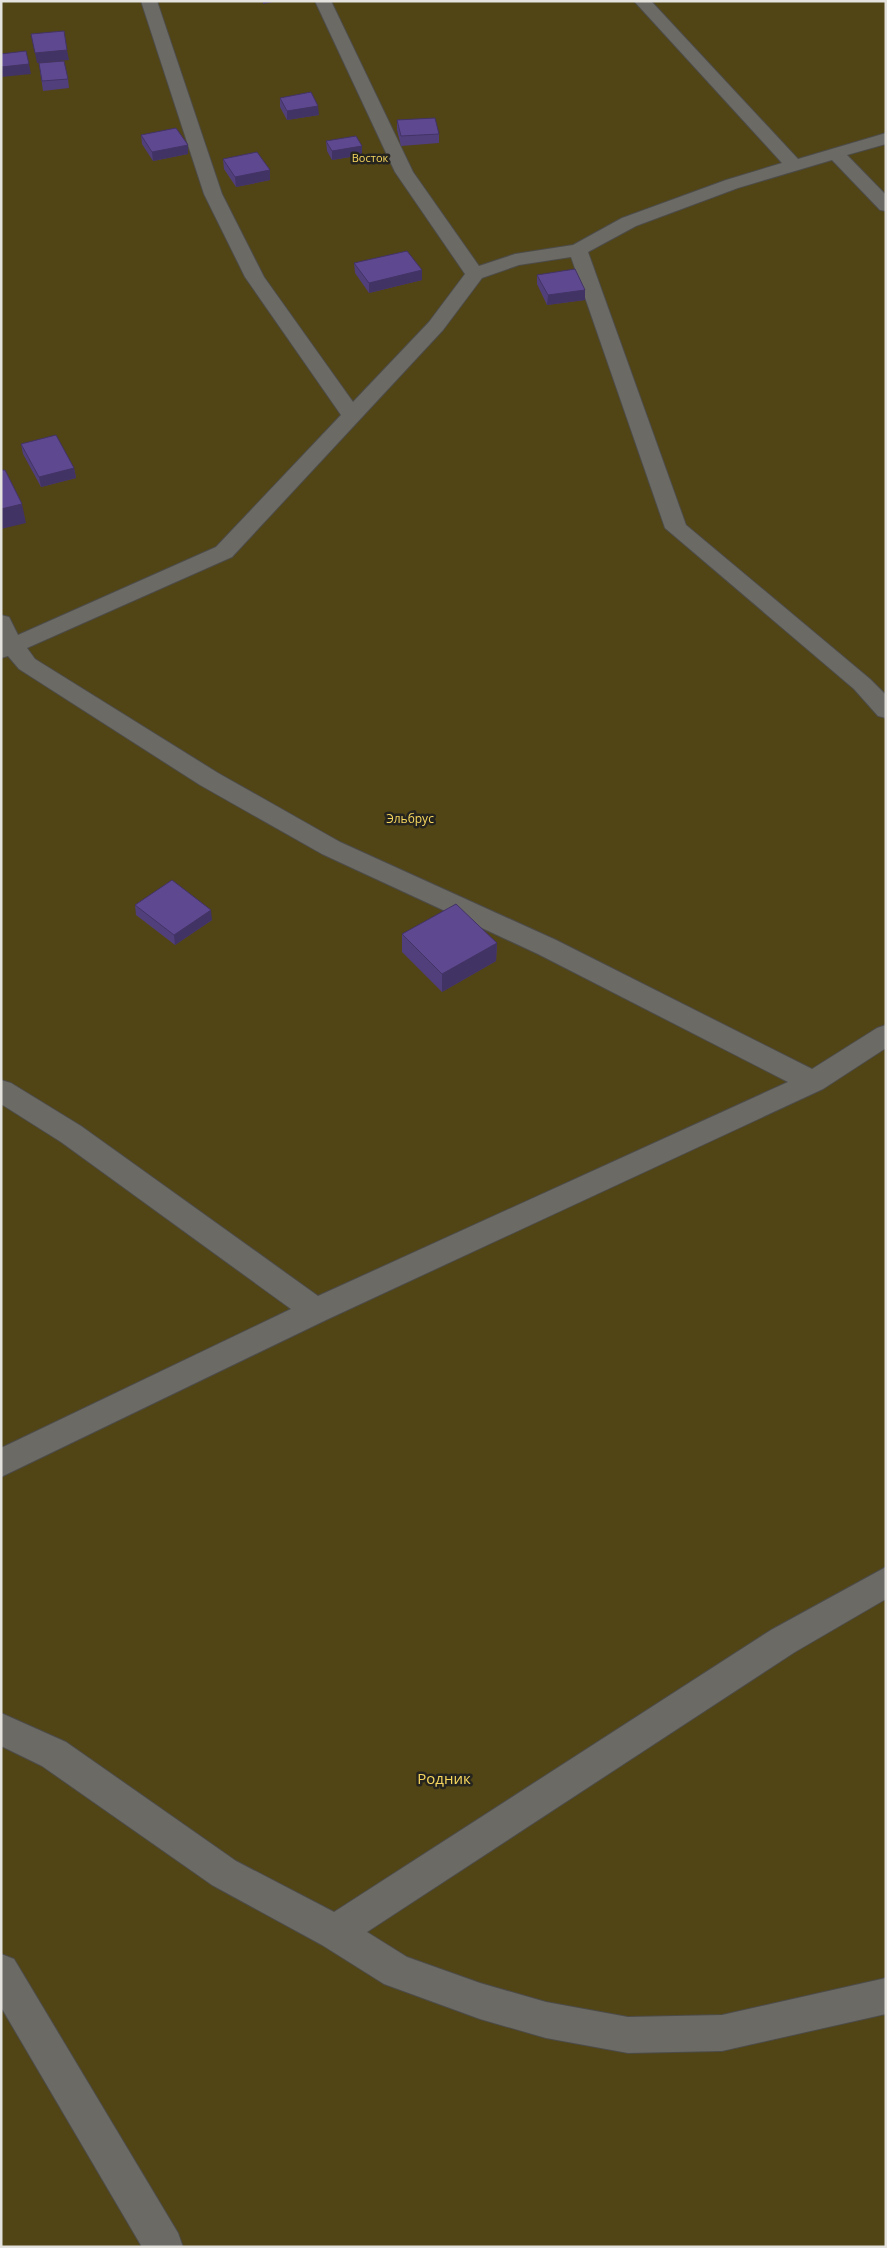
<svg xmlns="http://www.w3.org/2000/svg" width="887" height="2248" font-family="'Open Sans',sans-serif">
  <rect width="100%" height="100%" fill="#2f2d29"/>
  <!-- green -->
  <rect fill="#514415" x="1" y="1" width="885" height="2246"/>
  <g fill="none" stroke-linecap="round" stroke-linejoin="round">
    <!-- minor casing -->
    <g stroke="#4c4b48" stroke-width="2">
      <g id="minor">
        <path d="M141,1H157L222,194L264,277L353,402L429,322L465,274L395,172L315,1H331L413,172L479,266L515,254L573,245L622,218L726,180L782,163L634,1H651L798,159L886,133V144L847,155L886,195V211L880,210L832,160L738,188L636,226L588,252L686,525L870,679L886,695V718L878,716L854,689L665,528L571,257L519,265L482,278L443,330L232,557L27,648L35,659L218,773L340,842L556,940L812,1069L877,1028L886,1025V1048L823,1089L326,1320L1,1477V1448L291,1309L61,1142L1,1104V1080L11,1083L81,1126L318,1296L788,1082L538,954L322,854L200,785L19,669L8,656L1,658V615L9,617L18,635L216,547L341,415L245,277L204,194Z"/>
        <path d="M886,1567V1599L795,1652L367,1932L407,1957L480,1983L546,2002L628,2017L722,2015L886,1978V2014L722,2051L628,2053L546,2038L480,2019L384,1984L322,1945L212,1885L42,1766L1,1746V1713L66,1742L236,1861L334,1912L771,1630Z"/>
        <path d="M1,1954L14,1959L178,2233L183,2247H142L1,2007Z"/>
      </g>
    </g>
    <!-- minor -->
    <use href="#minor" fill="#6c6a65" fill-rule="evenodd"/>
  </g>
  <!-- wall -->
  <g fill="#513f7c">
    <path d="M39,63L68,79L69,88L43,91Z"/>
    <path d="M280,98L319,115L287,120L280,107Z"/>
    <path d="M397,120L439,134V143L401,146L397,130Z"/>
    <path d="M141,135L188,145V154L153,161L142,144Z"/>
    <path d="M326,141L362,155L332,160L327,151Z"/>
    <path d="M223,159L270,180L236,187L224,169Z"/>
    <path d="M354,263L422,270V280L369,293L355,273Z"/>
    <path d="M537,275L585,290V300L547,305L537,284Z"/>
    <path d="M21,444L74,468L76,478L41,487L23,454Z"/>
    <path d="M135,905L212,920L175,945L136,915Z"/>
    <path d="M402,934L497,943L496,961L442,992L402,952Z"/>
  </g>
  <!-- shaded-wall -->
  <g fill="#423365">
    <path d="M263,1H278L263,4Z"/>
    <path d="M67,50L69,60L37,63L35,53Z"/>
    <path d="M29,64L31,74L1,77V67Z"/>
    <path d="M318,106L319,115L287,120V111Z"/>
    <path d="M188,145V154L153,161L152,152Z"/>
    <path d="M362,146V155L332,160V151Z"/>
    <path d="M270,170V180L236,187L235,177Z"/>
    <path d="M422,270V280L369,293V283Z"/>
    <path d="M585,290V300L547,305L548,295Z"/>
    <path d="M74,468L76,478L41,487L39,477Z"/>
    <path d="M22,504L26,523L1,529V509Z"/>
    <path d="M211,910L212,920L175,945L174,935Z"/>
    <path d="M497,943L496,961L442,992V974Z"/>
  </g>
  <!-- building -->
  <g fill="#5e4990" stroke="#423365">
    <path d="M64,31L67,50L35,53L31,34Z"/>
    <path d="M26,51L29,64L1,67V54Z"/>
    <path d="M64,61L68,79L42,81L39,63Z"/>
    <path d="M311,92L318,106L287,111L280,98Z"/>
    <path d="M435,118L439,134L401,136L397,120Z"/>
    <path d="M176,128L188,145L152,152L141,135Z"/>
    <path d="M356,136L362,146L332,151L326,141Z"/>
    <path d="M257,152L270,170L235,177L223,159Z"/>
    <path d="M407,251L422,270L369,283L354,263Z"/>
    <path d="M575,269L585,290L548,295L537,275Z"/>
    <path d="M56,435L74,468L39,477L21,444Z"/>
    <path d="M1,470H5L22,504L1,509Z"/>
    <path d="M172,880L211,910L174,935L135,905Z"/>
    <path d="M456,904L497,943L442,974L402,934Z"/>
  </g>
  <g text-anchor="middle" stroke-width="5" stroke-linejoin="round" paint-order="stroke">
    <!-- far-park labels -->
    <g font-size="11" fill="#f8d75e" stroke="#25241f">
      <text x="370" y="162">Восток</text>
    </g>
    <!-- park labels -->
    <g font-size="12" fill="#f8d75e" stroke="#25241f">
      <text x="410" y="823">Эльбрус</text>
    </g>
    <!-- near-park labels -->
    <g font-size="15" fill="#f8d75e" stroke="#25241f">
      <text x="444" y="1784">Родник</text>
    </g>
  </g>
  <!-- border -->
  <rect width="887" height="2248" fill="none" stroke="#e4e3e0" stroke-width="5"/>
</svg>
